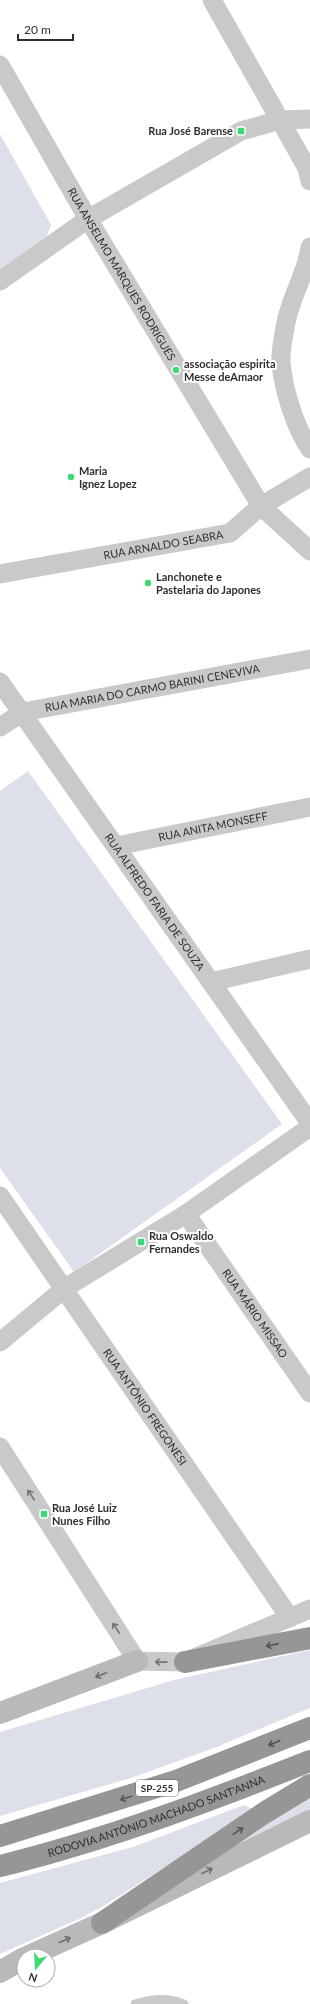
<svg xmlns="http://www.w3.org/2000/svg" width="310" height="2004" font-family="Lato,sans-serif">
  <rect width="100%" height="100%" fill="#fff"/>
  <!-- green -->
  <g fill="#dddfeb">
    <path d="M0,134L51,225L44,244L0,275Z"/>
    <path d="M28,771L282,1124L74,1272L0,1168V791Z"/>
    <path d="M310,1650V1708L214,1748L131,1778L0,1816V1732L174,1680Z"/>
    <path d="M310,1796V1818L215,1857Z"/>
    <path d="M244,1805L255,1810L105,1905L79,1919L0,1954V1883L133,1847Z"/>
  </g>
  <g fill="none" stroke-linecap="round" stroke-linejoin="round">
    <!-- service -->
    <path stroke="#c9c9c9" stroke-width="9" d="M135,2004C151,1999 168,1997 184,2004"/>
    <!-- minor -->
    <g stroke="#c9c9c9" stroke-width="19">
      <path d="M212,0L307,168L310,181"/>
      <path id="s1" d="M0,65L88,219L261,506L310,551"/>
      <path d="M310,247C307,270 296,287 290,308C286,318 280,353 281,362C283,388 295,428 310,449"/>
      <path d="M0,281L88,219L241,131L280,120L310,119"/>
      <path id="s2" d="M0,574L230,533L261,506L310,477"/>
      <path id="s3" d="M0,682L310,1123"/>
      <path id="s4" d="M0,727L23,712L310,659"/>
      <path id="s5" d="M116,846L310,807"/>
      <path d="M211,982L310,959"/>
      <path id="s6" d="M0,1196L290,1618"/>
      <path id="s7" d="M186,1214L310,1393"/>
      <path d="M0,1342L65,1288L186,1214L310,1127"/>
      <path d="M0,1447L137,1661L185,1662L310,1609"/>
    </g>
    <!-- secondary -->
    <g stroke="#b9b9b9" stroke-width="22">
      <path d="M0,1713L137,1661"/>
      <path d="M29,1956L102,1923L310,1821"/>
      <path d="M0,1972L24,1958"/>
    </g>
    <!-- motorway -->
    <g stroke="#969696" stroke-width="22">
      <path d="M185,1662L310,1638"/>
      <path d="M0,1836L176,1781L310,1728"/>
      <path id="s8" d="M0,1866C106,1840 209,1801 310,1761"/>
      <path d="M102,1923L264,1813L310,1785"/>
    </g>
  </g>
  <!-- one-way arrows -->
  <defs><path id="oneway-shaft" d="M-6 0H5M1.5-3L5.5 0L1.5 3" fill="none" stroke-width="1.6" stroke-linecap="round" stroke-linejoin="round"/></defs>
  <g stroke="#747474">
    <use href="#oneway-shaft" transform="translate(31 1495) rotate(-123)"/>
    <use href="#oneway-shaft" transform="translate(116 1628) rotate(-123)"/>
    <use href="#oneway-shaft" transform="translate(161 1662) rotate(-179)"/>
  </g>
  <g stroke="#535353">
    <use href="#oneway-shaft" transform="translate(272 1645) rotate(169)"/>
    <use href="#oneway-shaft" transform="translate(274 1743) rotate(157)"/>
    <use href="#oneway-shaft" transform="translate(126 1798) rotate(162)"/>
    <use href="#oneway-shaft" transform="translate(238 1831) rotate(-34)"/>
  </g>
  <g stroke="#6d6d6d">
    <use href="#oneway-shaft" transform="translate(101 1675) rotate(159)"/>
    <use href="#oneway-shaft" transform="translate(207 1871) rotate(-26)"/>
    <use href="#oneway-shaft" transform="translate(65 1940) rotate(-24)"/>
  </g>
  <!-- markers -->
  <g fill="#3dd976" stroke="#fff" stroke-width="1.5">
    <rect x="237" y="127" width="8" height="8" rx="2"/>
    <circle cx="176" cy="370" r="4"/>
    <circle cx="71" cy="477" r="4"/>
    <circle cx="148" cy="583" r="4"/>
    <rect x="137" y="1238" width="8" height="8" rx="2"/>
    <rect x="40" y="1510" width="8" height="8" rx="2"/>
  </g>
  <g text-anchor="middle" stroke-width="4" stroke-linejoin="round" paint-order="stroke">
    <!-- shield labels -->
    <rect fill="#fff" stroke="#6d6d6d" stroke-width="1" x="136" y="1780" width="42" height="16" rx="3"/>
    <g font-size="10" font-weight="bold" fill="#2f2f2f">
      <text x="157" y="1792">SP-255</text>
    </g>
    <!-- poi labels -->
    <g font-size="11" font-weight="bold" fill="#2f2f2f" stroke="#fff" text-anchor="start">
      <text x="233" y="135" text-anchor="end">Rua José Barense</text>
      <text x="184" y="368">associação espirita<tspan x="184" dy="13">Messe deAmaor</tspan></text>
      <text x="79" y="475">Maria<tspan x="79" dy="13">Ignez Lopez</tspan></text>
      <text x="156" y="581">Lanchonete e<tspan x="156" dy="13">Pastelaria do Japones</tspan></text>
      <text x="149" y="1240">Rua Oswaldo<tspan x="149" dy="13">Fernandes</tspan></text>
      <text x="52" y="1512">Rua José Luiz<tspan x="52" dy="13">Nunes Filho</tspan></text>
    </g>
    <!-- street labels -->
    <g font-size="11" fill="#2f2f2f" stroke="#fff">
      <text dy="4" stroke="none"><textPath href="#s1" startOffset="242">RUA ANSELMO MARQUES RODRIGUES</textPath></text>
      <text dy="4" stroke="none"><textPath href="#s2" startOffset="166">RUA ARNALDO SEABRA</textPath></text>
      <text dy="4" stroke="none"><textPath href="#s4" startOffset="159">RUA MARIA DO CARMO BARINI CENEVIVA</textPath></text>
      <text dy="4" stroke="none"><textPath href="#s5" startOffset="99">RUA ANITA MONSEFF</textPath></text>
      <text dy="4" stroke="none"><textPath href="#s3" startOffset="269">RUA ALFREDO FARIA DE SOUZA</textPath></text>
      <text dy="4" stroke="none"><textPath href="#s7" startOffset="121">RUA MÁRIO MISSAO</textPath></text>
      <text dy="4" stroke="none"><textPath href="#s6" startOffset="256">RUA ANTÔNIO FREGONESI</textPath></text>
      <text dy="4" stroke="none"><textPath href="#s8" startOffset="164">RODOVIA ANTÔNIO MACHADO SANT'ANNA</textPath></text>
    </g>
  </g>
  <!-- north arrow -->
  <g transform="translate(36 1968) rotate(198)"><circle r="19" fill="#ffffff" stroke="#acacac"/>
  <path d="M0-3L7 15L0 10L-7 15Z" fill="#3dd976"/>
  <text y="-6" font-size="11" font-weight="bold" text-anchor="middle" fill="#2f2f2f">N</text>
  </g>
  <!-- scale -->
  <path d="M18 34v6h55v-6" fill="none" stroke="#2f2f2f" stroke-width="2"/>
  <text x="24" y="34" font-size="12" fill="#2f2f2f" stroke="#ffffff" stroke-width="3" paint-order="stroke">20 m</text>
</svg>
